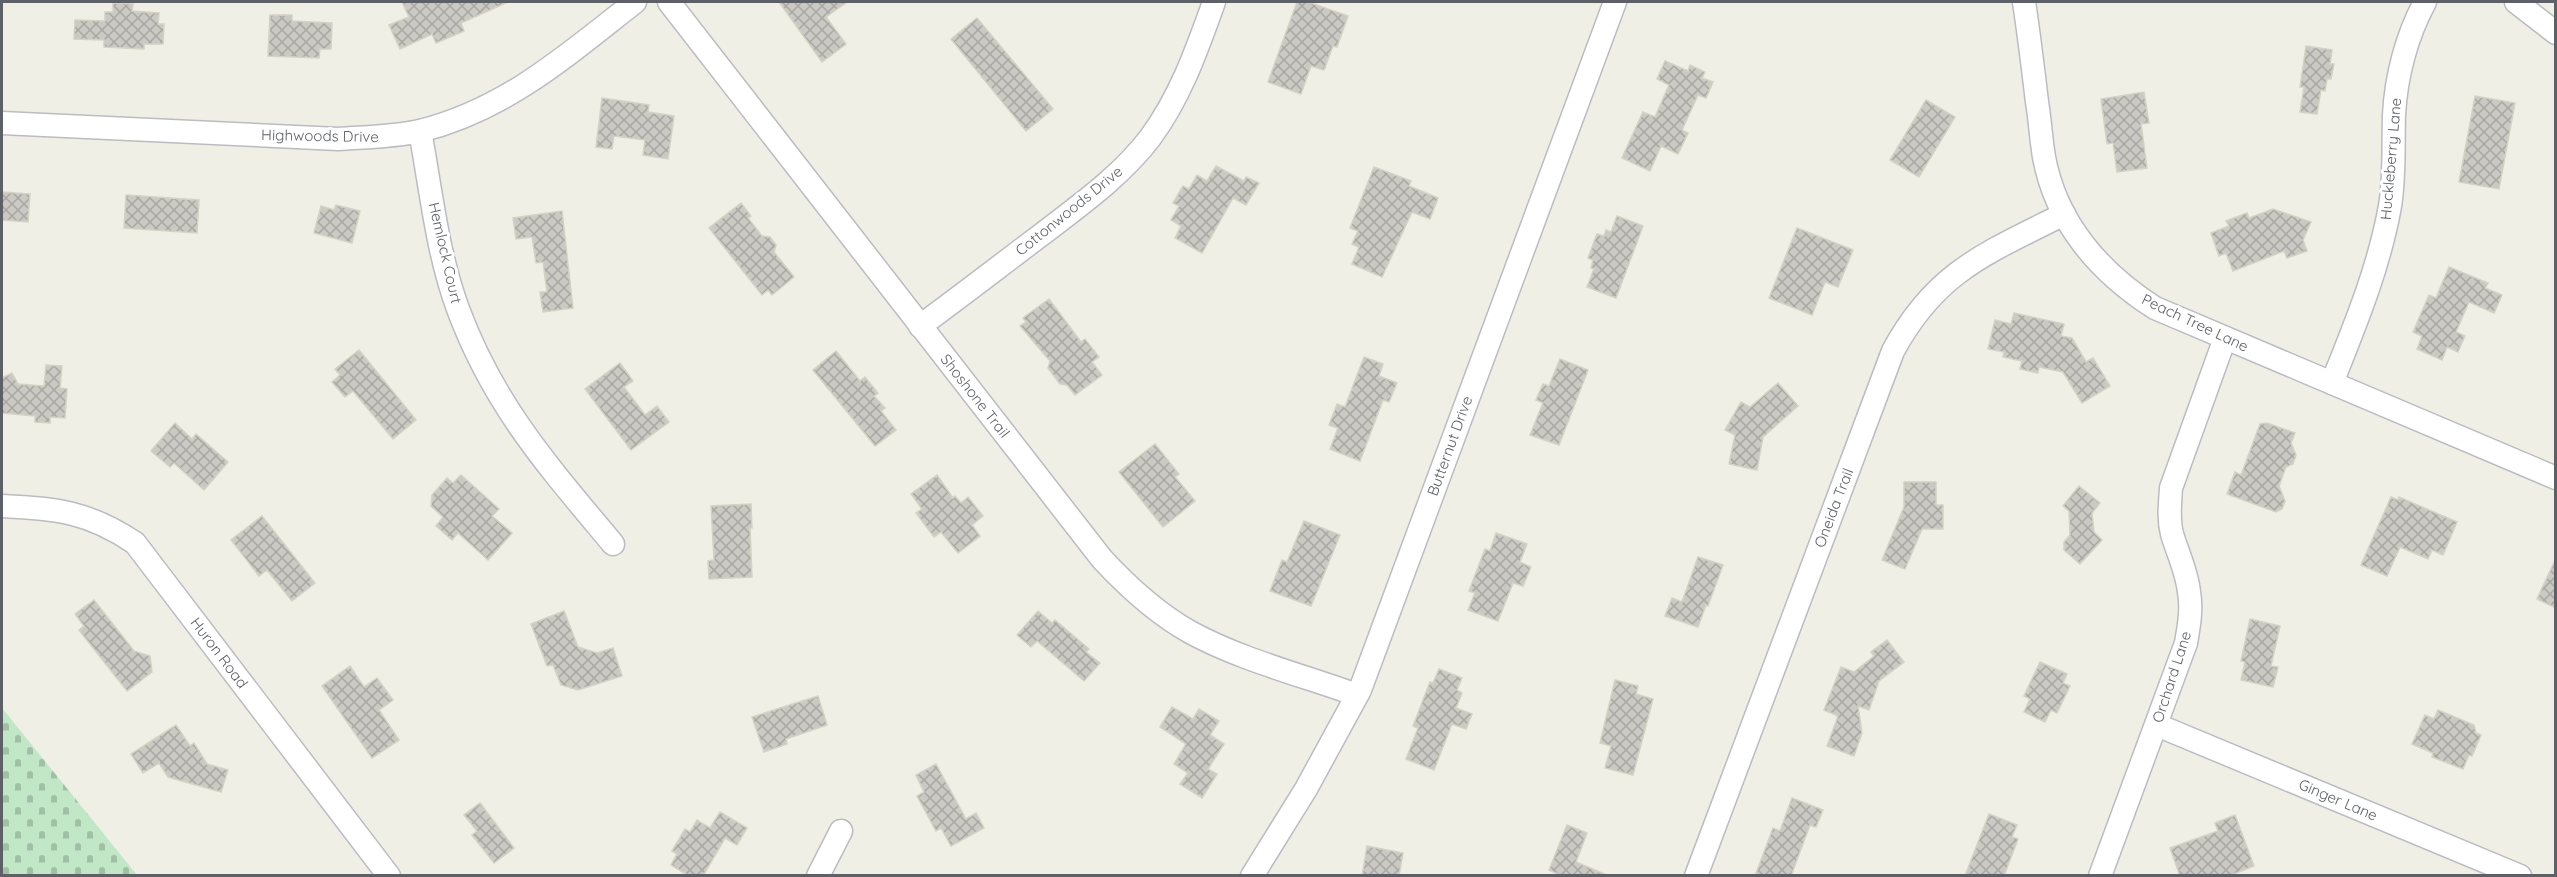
<svg xmlns="http://www.w3.org/2000/svg" width="2557" height="877" font-family="Quicksand,sans-serif">
  <defs>
    <pattern id="cemetery-stones" width="16" height="16" patternUnits="userSpaceOnUse" patternTransform="scale(1.5)"><rect width="16" height="16" fill="#c2e7c7"/><path d="M2 7V4a2 2 0 0 1 4 0v3zM10 15v-3a2 2 0 0 1 4 0v3z" fill="#a1bfa5"/></pattern>
    <pattern id="building-cross-hatch" width="8" height="8" patternUnits="userSpaceOnUse" patternTransform="scale(1.5)"><rect width="8" height="8" fill="#cbc9c3"/><path d="M0 0l8 8M0 8l8-8" fill="none" stroke="#a8a7a2"/></pattern>
  </defs>
  <rect width="100%" height="100%" fill="#f0efe6"/>
  <!-- cemetery -->
  <path fill="url(#cemetery-stones)" d="M2,708L137,875H2Z"/>
  <!-- building -->
  <g fill="url(#building-cross-hatch)" stroke="#d5d2c4" stroke-width="1.5">
    <path d="M402,2H508L461,23L464,31L436,43L432,34L400,49L389,25L409,17Z"/>
    <path d="M779,2H847L826,17L846,44L822,62Z"/>
    <path d="M1297,2H1308L1348,16L1337,47L1333,46L1324,70L1311,66L1301,94L1268,82Z"/>
    <path d="M113,3L133,4L132,11L159,13L158,24H164L163,44H144V49L104,47V40L74,39L75,20L105,21V12H113Z"/>
    <path d="M270,15H292V21L332,23L331,49H320L319,58L268,56Z"/>
    <path d="M977,18L1053,109L1026,131L951,39Z"/>
    <path d="M2306,46L2332,50L2330,64H2334L2331,79H2327L2325,91L2321,90L2317,114L2300,112L2304,87H2300Z"/>
    <path d="M1665,61L1688,71L1690,65L1705,72L1702,78L1713,82L1706,98L1698,95L1682,130L1688,133L1678,154L1661,146L1650,171L1622,158L1643,112L1655,117L1669,85L1657,79Z"/>
    <path d="M2144,92L2149,123L2141,124L2147,168L2117,172L2113,143L2107,144L2101,99Z"/>
    <path d="M2475,96L2515,103L2499,189L2459,182Z"/>
    <path d="M602,98L649,105L648,112L674,116L668,159L643,155L645,140L614,136L612,149L596,147Z"/>
    <path d="M1926,100L1955,117L1919,177L1890,160Z"/>
    <path d="M1216,166L1244,181L1246,177L1259,183L1246,205L1233,198L1202,253L1175,238L1181,226L1171,220L1179,206L1173,203L1183,186L1189,189L1197,175L1207,181Z"/>
    <path d="M1374,167L1411,181L1409,186L1438,198L1430,219L1412,212L1382,277L1352,264L1359,247L1352,244L1358,231L1350,228Z"/>
    <path d="M2,192L30,194L28,222L2,220Z"/>
    <path d="M126,195L199,200L197,233L124,228Z"/>
    <path d="M741,203L751,216L748,218L762,236L770,237L776,245L774,252L794,277L772,295L768,290L762,295L709,228Z"/>
    <path d="M336,205L360,211L352,243L314,233L321,206L334,210Z"/>
    <path d="M2273,209L2311,222L2303,240L2307,251L2287,258L2284,251L2233,271L2226,253L2219,256L2211,233L2229,226L2226,221L2247,213L2249,218Z"/>
    <path d="M562,211L573,308L543,312L540,292H547L543,262L536,263L532,237L516,239L513,218Z"/>
    <path d="M1617,216L1643,226L1616,298L1587,287L1594,269L1591,268L1593,260L1588,258L1597,234L1604,236L1606,230L1611,232Z"/>
    <path d="M1797,228L1853,250L1838,287L1825,282L1812,315L1769,298Z"/>
    <path d="M2449,267L2488,283L2485,288L2502,295L2494,313L2469,302L2456,332L2465,336L2458,352L2447,347L2442,360L2417,349L2422,336L2413,332L2429,295L2436,298Z"/>
    <path d="M1049,299L1081,342L1085,339L1099,357L1092,362L1102,375L1075,395L1067,385L1060,384L1048,368L1050,361L1020,326L1026,322L1023,318Z"/>
    <path d="M2014,313L2064,324L2061,336L2072,338L2086,362L2093,358L2110,386L2082,403L2063,372L2039,367L2038,373L2020,369L2022,361L2003,357L2004,352L1988,349L1995,320L2011,324Z"/>
    <path d="M359,350L416,420L393,439L353,391L345,397L332,382L340,375L335,369Z"/>
    <path d="M836,351L860,381L865,377L878,393L874,396L885,408L881,411L896,430L875,446L813,370Z"/>
    <path d="M1364,357L1383,364L1379,376L1397,383L1389,402L1383,400L1360,461L1330,449L1338,428L1329,425L1337,404L1345,407Z"/>
    <path d="M1560,359L1588,370L1559,445L1530,435L1543,403L1536,400L1543,384L1549,386Z"/>
    <path d="M620,363L633,381L624,387L645,415L657,406L669,422L631,450L585,389Z"/>
    <path d="M46,365L62,366L60,388L67,389L65,418L50,417V423L35,422V416L2,413V378L12,373L18,384L44,386Z"/>
    <path d="M1778,383L1798,406L1763,437L1757,470L1729,464L1735,435L1725,430L1741,402L1750,407Z"/>
    <path d="M175,423L192,439L196,434L228,462L204,490L174,463L170,467L151,451Z"/>
    <path d="M2267,423L2295,433L2291,443L2296,455L2293,464L2286,467L2279,486L2285,501L2282,509L2276,512L2227,494L2235,472L2241,475L2260,424Z"/>
    <path d="M1155,444L1179,474L1175,477L1195,501L1163,527L1119,472Z"/>
    <path d="M461,475L499,509L492,516L512,533L488,560L458,533L452,540L436,526L443,517L431,506L432,495L447,478L453,483Z"/>
    <path d="M937,475L953,498L955,496L961,503L968,497L983,516L972,525L980,536L958,553L941,532L934,537L916,513L922,509L911,494Z"/>
    <path d="M1904,482H1936V505H1943V529H1922L1905,569L1882,560L1904,507Z"/>
    <path d="M2079,486L2100,503L2092,513L2094,532L2102,540L2080,564L2064,550V542L2070,535L2069,511L2063,506Z"/>
    <path d="M2391,497L2398,500L2399,497L2457,522L2443,555L2432,550L2428,559L2400,547L2387,576L2361,565Z"/>
    <path d="M751,504L752,528H750L752,577L709,579L708,561L714,560L711,506Z"/>
    <path d="M262,516L315,583L292,601L267,570L259,576L231,540Z"/>
    <path d="M1304,521L1340,535L1311,606L1270,591L1282,560L1287,562Z"/>
    <path d="M1496,533L1527,544L1520,562L1531,567L1523,586L1513,583L1498,621L1468,610L1475,593L1469,591L1485,549L1490,551Z"/>
    <path d="M1698,557L1723,565L1708,606L1706,605L1698,627L1665,616L1672,598L1682,602Z"/>
    <path d="M2556,558V608L2537,599Z"/>
    <path d="M94,600L134,651L150,656L152,672L127,691L79,630L84,626L75,614Z"/>
    <path d="M564,611L578,647L597,653L613,648L622,676L578,690L561,685L553,665L547,666L531,624Z"/>
    <path d="M1038,611L1052,623L1055,620L1089,649L1086,652L1100,663L1084,681L1037,641L1031,647L1017,635Z"/>
    <path d="M2250,619L2280,626L2271,666L2278,667L2273,687L2241,680L2245,662L2241,661Z"/>
    <path d="M1887,640L1904,662L1879,681L1869,710L1858,706L1862,733L1854,756L1827,746L1838,716L1824,710L1841,667L1854,672L1874,656L1871,652Z"/>
    <path d="M2040,662L2067,674L2063,683L2070,686L2057,713L2051,710L2045,722L2024,712L2030,699L2024,696Z"/>
    <path d="M350,666L364,687L377,678L393,700L379,710L399,740L372,758L322,686Z"/>
    <path d="M1439,669L1462,678L1457,690L1462,693L1456,708L1472,714L1466,729L1452,724L1434,770L1406,759L1418,728L1413,726L1430,682L1433,683Z"/>
    <path d="M1615,680L1638,686L1636,694L1653,699L1633,775L1605,768L1611,746L1600,743Z"/>
    <path d="M818,696L827,725L786,739L787,744L764,752L752,717Z"/>
    <path d="M1172,707L1193,719L1199,709L1219,721L1210,735L1224,744L1208,769L1217,774L1202,798L1180,784L1188,773L1174,764L1186,744L1160,727Z"/>
    <path d="M2438,710L2474,725L2476,733L2481,735L2472,756L2469,755L2463,769L2432,757L2433,753L2412,744L2425,715L2434,719Z"/>
    <path d="M176,725L190,746L194,743L207,764L228,770L221,792L168,777L159,763L143,773L131,754Z"/>
    <path d="M936,764L966,819L976,813L984,828L951,846L941,828L936,831L917,796L924,792L916,775Z"/>
    <path d="M1792,798L1823,810L1816,827L1810,825L1791,876H1755L1773,828L1780,831Z"/>
    <path d="M480,803L514,848L494,863L472,835L477,831L464,815Z"/>
    <path d="M720,812L747,828L737,845L725,838L703,876H689L671,865L677,854L672,851L685,829L690,832L697,820L710,828Z"/>
    <path d="M1989,814L2017,825L2012,837L2018,839L2004,876H1965Z"/>
    <path d="M2235,815L2254,866L2229,876H2180L2170,848L2218,831L2215,823Z"/>
    <path d="M1567,825L1587,833L1576,862L1609,876H1562L1549,870Z"/>
    <path d="M1367,846L1403,853L1399,876H1362Z"/>
  </g>
  <g fill="none" stroke-linecap="round" stroke-linejoin="round">
    <!-- minor casing -->
    <g stroke="#babcc1" stroke-width="25">
      <g id="minor">
        <path d="M669,2L1102,559C1128,587 1156,613 1190,632C1241,660 1302,675 1357,695"/>
        <path d="M2024,2C2029,35 2033,68 2037,102C2040,120 2041,139 2044,157C2056,223 2100,273 2155,308L2556,478"/>
        <path d="M2516,2L2556,33"/>
        <path d="M2,123L338,139C366,137 393,137 420,131C507,109 567,55 635,2"/>
        <path d="M420,131C431,190 437,252 458,309C494,406 548,466 613,544"/>
        <path d="M920,326C961,296 1001,265 1041,235C1080,205 1120,177 1150,138C1181,96 1197,49 1214,2"/>
        <path d="M2332,383C2355,325 2379,268 2390,206C2395,176 2393,145 2394,115C2396,76 2407,35 2425,2"/>
        <path d="M2,506C57,509 87,511 135,543L389,876"/>
        <path d="M2157,725L2520,876"/>
        <path d="M818,876L841,831"/>
        <path d="M1252,876L1306,789L1360,690L1615,2"/>
        <path d="M1696,876L1893,351C1936,271 1987,253 2064,214"/>
        <path d="M2100,876L2186,643C2189,626 2192,609 2189,592C2187,572 2178,554 2172,534C2168,519 2170,504 2171,488L2225,338"/>
      </g>
    </g>
    <!-- minor -->
    <use href="#minor" stroke="#fff" stroke-width="22"/>
  </g>
  <g text-anchor="middle" stroke-width="6" stroke-linejoin="round" paint-order="stroke">
    <!-- street labels -->
    <g font-size="15" fill="#5d6066" stroke="#fff">
      <text transform="translate(320 136) rotate(1)" y="5">Highwoods Drive</text>
      <text transform="translate(2391 159) rotate(-85)" y="5">Huckleberry Lane</text>
      <text transform="translate(1069 211) rotate(-39)" y="5">Cottonwoods Drive</text>
      <text transform="translate(445 253) rotate(77)" y="5">Hemlock Court</text>
      <text transform="translate(2195 323) rotate(25)" y="5">Peach Tree Lane</text>
      <text transform="translate(975 396) rotate(52)" y="5">Shoshone Trail</text>
      <text transform="translate(1450 446) rotate(-70)" y="5">Butternut Drive</text>
      <text transform="translate(1834 508) rotate(-69)" y="5">Oneida Trail</text>
      <text transform="translate(219 653) rotate(53)" y="5">Huron Road</text>
      <text transform="translate(2172 677) rotate(-72)" y="5">Orchard Lane</text>
      <text transform="translate(2338 800) rotate(23)" y="5">Ginger Lane</text>
    </g>
  </g>
  <!-- border -->
  <rect width="2557" height="877" fill="none" stroke="#5d6066" stroke-width="6"/>
</svg>
